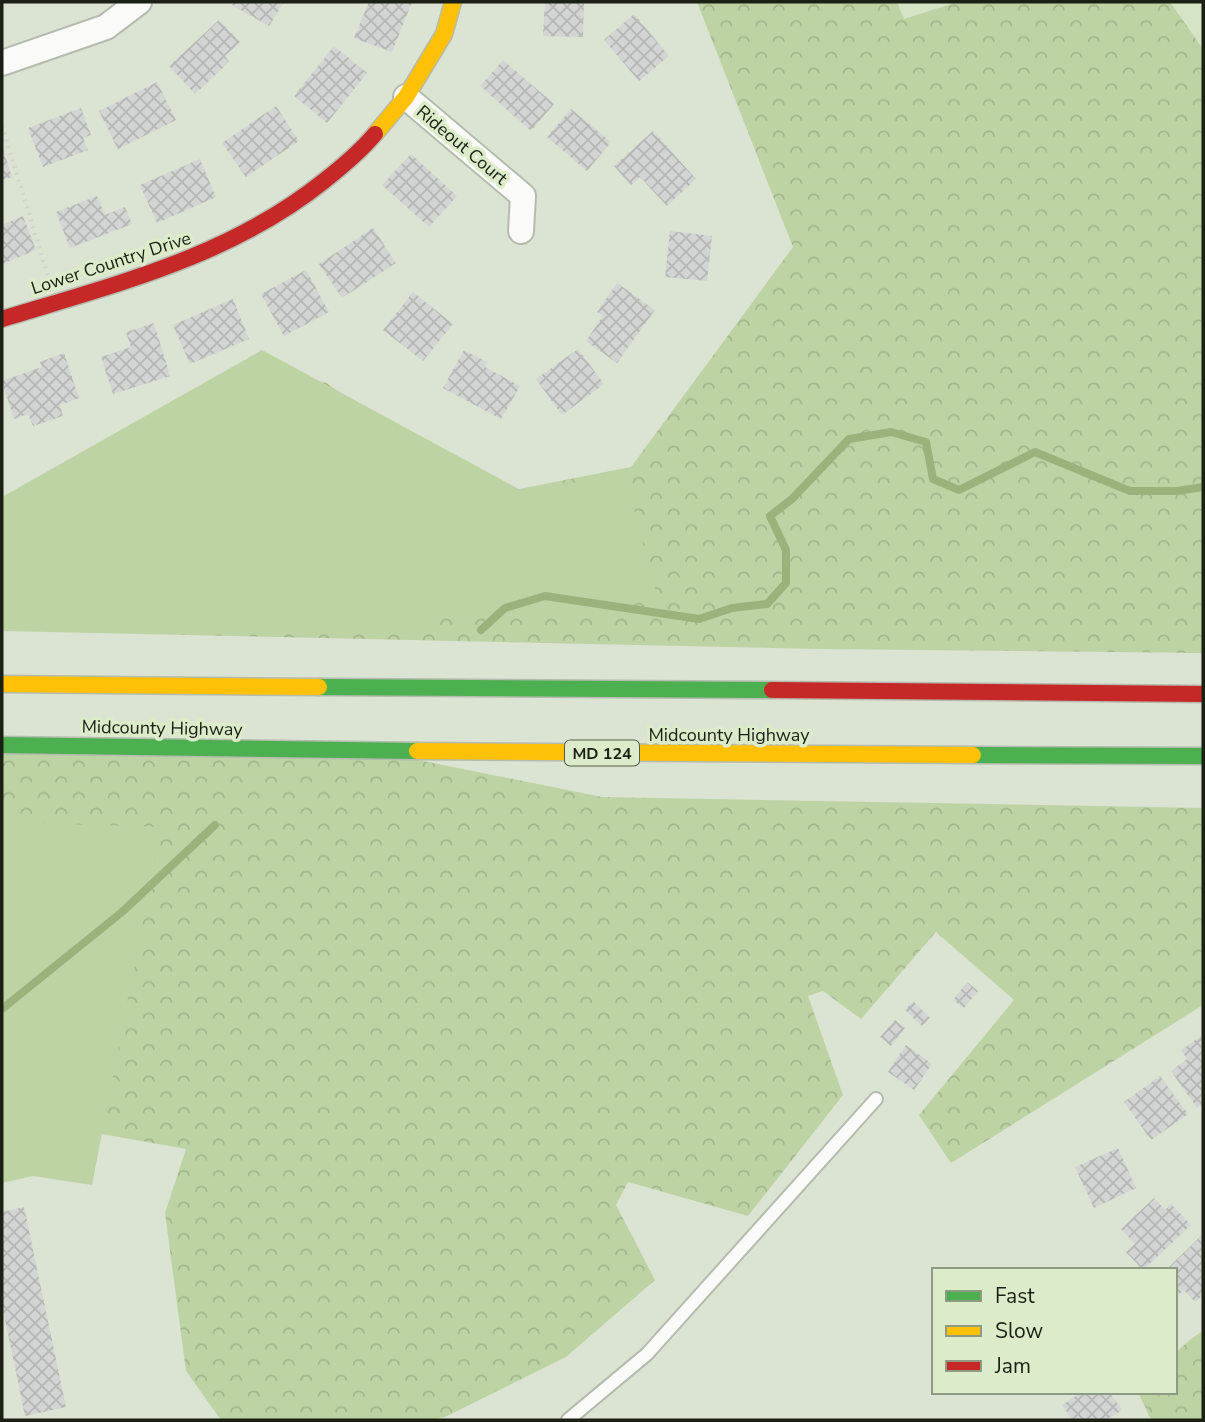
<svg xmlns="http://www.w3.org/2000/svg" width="1205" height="1422" font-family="'Nunito Sans',sans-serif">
  <defs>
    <pattern id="forest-crowns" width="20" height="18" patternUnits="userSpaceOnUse" patternTransform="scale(1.75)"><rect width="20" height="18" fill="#bed3a4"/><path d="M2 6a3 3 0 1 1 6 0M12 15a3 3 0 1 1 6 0" fill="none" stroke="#a3b58c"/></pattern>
    <pattern id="building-cross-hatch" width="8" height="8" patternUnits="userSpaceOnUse" patternTransform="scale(1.75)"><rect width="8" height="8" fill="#d2d5d3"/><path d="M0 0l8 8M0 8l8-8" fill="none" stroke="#b4b7b4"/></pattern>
  </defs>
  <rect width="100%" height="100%" fill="#dbe3d2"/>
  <!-- built -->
  <g fill="#d6e4c6">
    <path d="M897,2H957L903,19Z"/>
    <path d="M1170,2H1203V49Z"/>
  </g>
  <!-- forest -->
  <g fill="url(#forest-crowns)">
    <path d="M697,2H897L904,19L957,2H1170L1203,49V653L819,649L2,631V523L325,382L489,495L631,467L793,247Z"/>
    <path d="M2,745L373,751L602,797L1203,808V1005L951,1163L919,1115L1014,1000L936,932L861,1019L823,991L808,996L843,1095L748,1216L628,1182L616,1205L655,1280L566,1357L445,1417L432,1420H221L186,1371L165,1213L186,1149L85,1131L2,1165Z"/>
    <path d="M1203,1331V1420H1151L1138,1392H1175V1353L1191,1339Z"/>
  </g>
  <!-- park -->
  <g fill="#bed3a4">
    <path d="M262,350L528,494L624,471L657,597L572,617L434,615L431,631L2,626V497Z"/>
    <path d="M2,822L161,827L92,1185L33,1176L2,1183Z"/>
  </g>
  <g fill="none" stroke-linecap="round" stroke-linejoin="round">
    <!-- stream -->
    <g stroke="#9bb27d" stroke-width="8">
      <path d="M481,630L505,608L545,596L699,619L732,608L767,604L786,583V550L770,516L792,499L849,439L891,432L926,442L933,479L959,490L1035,452L1130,491H1177L1203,487"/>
      <path d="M2,1009L122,912L215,825"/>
    </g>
  </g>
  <!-- building -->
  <g fill="url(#building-cross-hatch)">
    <path d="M234,2H284L269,26L232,5Z"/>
    <path d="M369,2H412L392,52L354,38Z"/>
    <path d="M545,2H584L583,37L543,36Z"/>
    <path d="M634,14L669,56L639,81L604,40Z"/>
    <path d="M219,20L240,42L225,56L229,62L195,94L169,66Z"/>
    <path d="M334,46L367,73L327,123L294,96Z"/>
    <path d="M503,60L554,104L531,131L480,86Z"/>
    <path d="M157,82L176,120L118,149L99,111Z"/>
    <path d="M276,106L299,141L246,177L222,143Z"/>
    <path d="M81,108L91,135L83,138L88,150L43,167L28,128Z"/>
    <path d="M571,109L611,142L587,171L547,137Z"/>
    <path d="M653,131L696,179L667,206L640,177L631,185L614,166Z"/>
    <path d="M2,146L12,177L2,180Z"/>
    <path d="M411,154L457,196L429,227L382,185Z"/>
    <path d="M200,159L216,197L157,223L140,185Z"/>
    <path d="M97,196L105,215L125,207L132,224L70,248L56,212Z"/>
    <path d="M23,216L36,250L2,264V225Z"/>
    <path d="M373,228L396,263L342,298L319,264Z"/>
    <path d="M670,231L712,236L707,281L665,277Z"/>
    <path d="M306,270L329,312L284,336L261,294Z"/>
    <path d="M617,283L655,310L617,363L586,341L603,316L597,312Z"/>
    <path d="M413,292L453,324L423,361L383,330Z"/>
    <path d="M233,299L249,339L190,364L173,325Z"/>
    <path d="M154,323L170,376L113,394L101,357L131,347L126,332Z"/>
    <path d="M578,349L604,384L562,415L536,379Z"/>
    <path d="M464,350L487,362L485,367L520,386L501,419L443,388Z"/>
    <path d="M64,353L79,398L60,405L63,416L33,426L28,414L14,419L2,381L42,367L40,362Z"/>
    <path d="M967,982L978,991L964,1008L953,1000Z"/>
    <path d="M913,1001L930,1018L922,1026L905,1010Z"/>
    <path d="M895,1020L905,1028L891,1046L880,1037Z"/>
    <path d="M1201,1036L1203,1104L1197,1108L1171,1071L1187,1059L1181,1050Z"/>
    <path d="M906,1045L932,1064L914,1090L888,1072Z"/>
    <path d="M1160,1076L1188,1114L1151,1140L1124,1102Z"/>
    <path d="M1118,1148L1136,1188L1094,1208L1075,1167Z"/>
    <path d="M1154,1198L1165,1210L1171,1204L1191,1225L1143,1270L1126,1252L1135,1244L1121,1229Z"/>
    <path d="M24,1207L66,1407L25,1416L2,1305V1212Z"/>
    <path d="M1203,1234V1295L1195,1302L1184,1290L1175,1298V1270H1166Z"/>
    <path d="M1082,1392H1110L1122,1410L1106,1420H1072L1062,1405Z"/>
  </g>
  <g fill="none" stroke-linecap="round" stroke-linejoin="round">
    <!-- lane casing -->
    <g stroke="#b5bbae" stroke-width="16">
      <path id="lane" d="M568,1420L647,1354L876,1099"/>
    </g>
    <!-- street casing -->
    <g stroke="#b5bbae" stroke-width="28">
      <g id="street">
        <path d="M2,63L106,27L139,2"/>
        <path d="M406,97L523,196L521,231"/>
      </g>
    </g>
    <!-- fast casing -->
    <g stroke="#b5bbae" stroke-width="19">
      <g id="fast">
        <path d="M319,687L772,690"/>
        <path d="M2,745L417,751"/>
        <path d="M973,755L1203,756"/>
      </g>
    </g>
    <!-- slow casing -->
    <g stroke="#b5bbae" stroke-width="19">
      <g id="slow">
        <path d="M375,134L406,97L444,34L453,2"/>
        <path d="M2,684L319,687"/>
        <path d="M417,751L973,755"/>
      </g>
    </g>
    <!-- jam casing -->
    <g stroke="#b5bbae" stroke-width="19">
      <g id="jam">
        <path d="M2,319C116,284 229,257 324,181C343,166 360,152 375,134"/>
        <path d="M772,690L1203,694"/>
      </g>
    </g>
    <!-- path -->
    <path stroke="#d2d5cf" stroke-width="4.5" stroke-dasharray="2 5" stroke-linecap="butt" d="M2,126L48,276"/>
    <!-- lane -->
    <use href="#lane" stroke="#fafbf8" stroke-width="12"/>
    <!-- street -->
    <use href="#street" stroke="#fafbf8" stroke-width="24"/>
    <!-- fast -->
    <use href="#fast" stroke="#4caf50" stroke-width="16"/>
    <!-- slow -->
    <use href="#slow" stroke="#ffc107" stroke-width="16"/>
    <!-- jam -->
    <use href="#jam" stroke="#c62828" stroke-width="16"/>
  </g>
  <g text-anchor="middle" stroke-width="7" stroke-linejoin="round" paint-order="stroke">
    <!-- shield labels -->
    <rect fill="#dcebca" stroke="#545d4b" stroke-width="2" x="565" y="740.5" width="74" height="25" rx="5"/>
    <g font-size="16" font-weight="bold" fill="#1a2014">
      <text x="602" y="759">MD 124</text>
    </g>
    <!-- street labels -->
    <g font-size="18" fill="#1a2014" stroke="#dcebca">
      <text transform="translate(462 145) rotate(40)" y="6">Rideout Court</text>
      <text transform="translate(111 263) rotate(-18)" y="6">Lower Country Drive</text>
      <text transform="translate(162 728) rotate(1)" y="6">Midcounty Highway</text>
      <text x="729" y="741">Midcounty Highway</text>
    </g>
  </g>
  <!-- border -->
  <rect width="1205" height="1422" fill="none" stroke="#1a2014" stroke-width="7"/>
  <!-- legend -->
  <rect x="932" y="1268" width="245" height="126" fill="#dcebca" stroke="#8e9a81" stroke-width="2"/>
  <rect x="946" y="1291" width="35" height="10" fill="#4caf50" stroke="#8e9a81" stroke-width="2"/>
  <text x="995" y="1303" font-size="21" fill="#1a2014">Fast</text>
  <rect x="946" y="1326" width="35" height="10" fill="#ffc107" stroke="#8e9a81" stroke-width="2"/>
  <text x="995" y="1338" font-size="21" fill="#1a2014">Slow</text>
  <rect x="946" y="1361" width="35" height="10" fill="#c62828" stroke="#8e9a81" stroke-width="2"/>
  <text x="995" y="1373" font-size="21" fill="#1a2014">Jam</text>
</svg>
